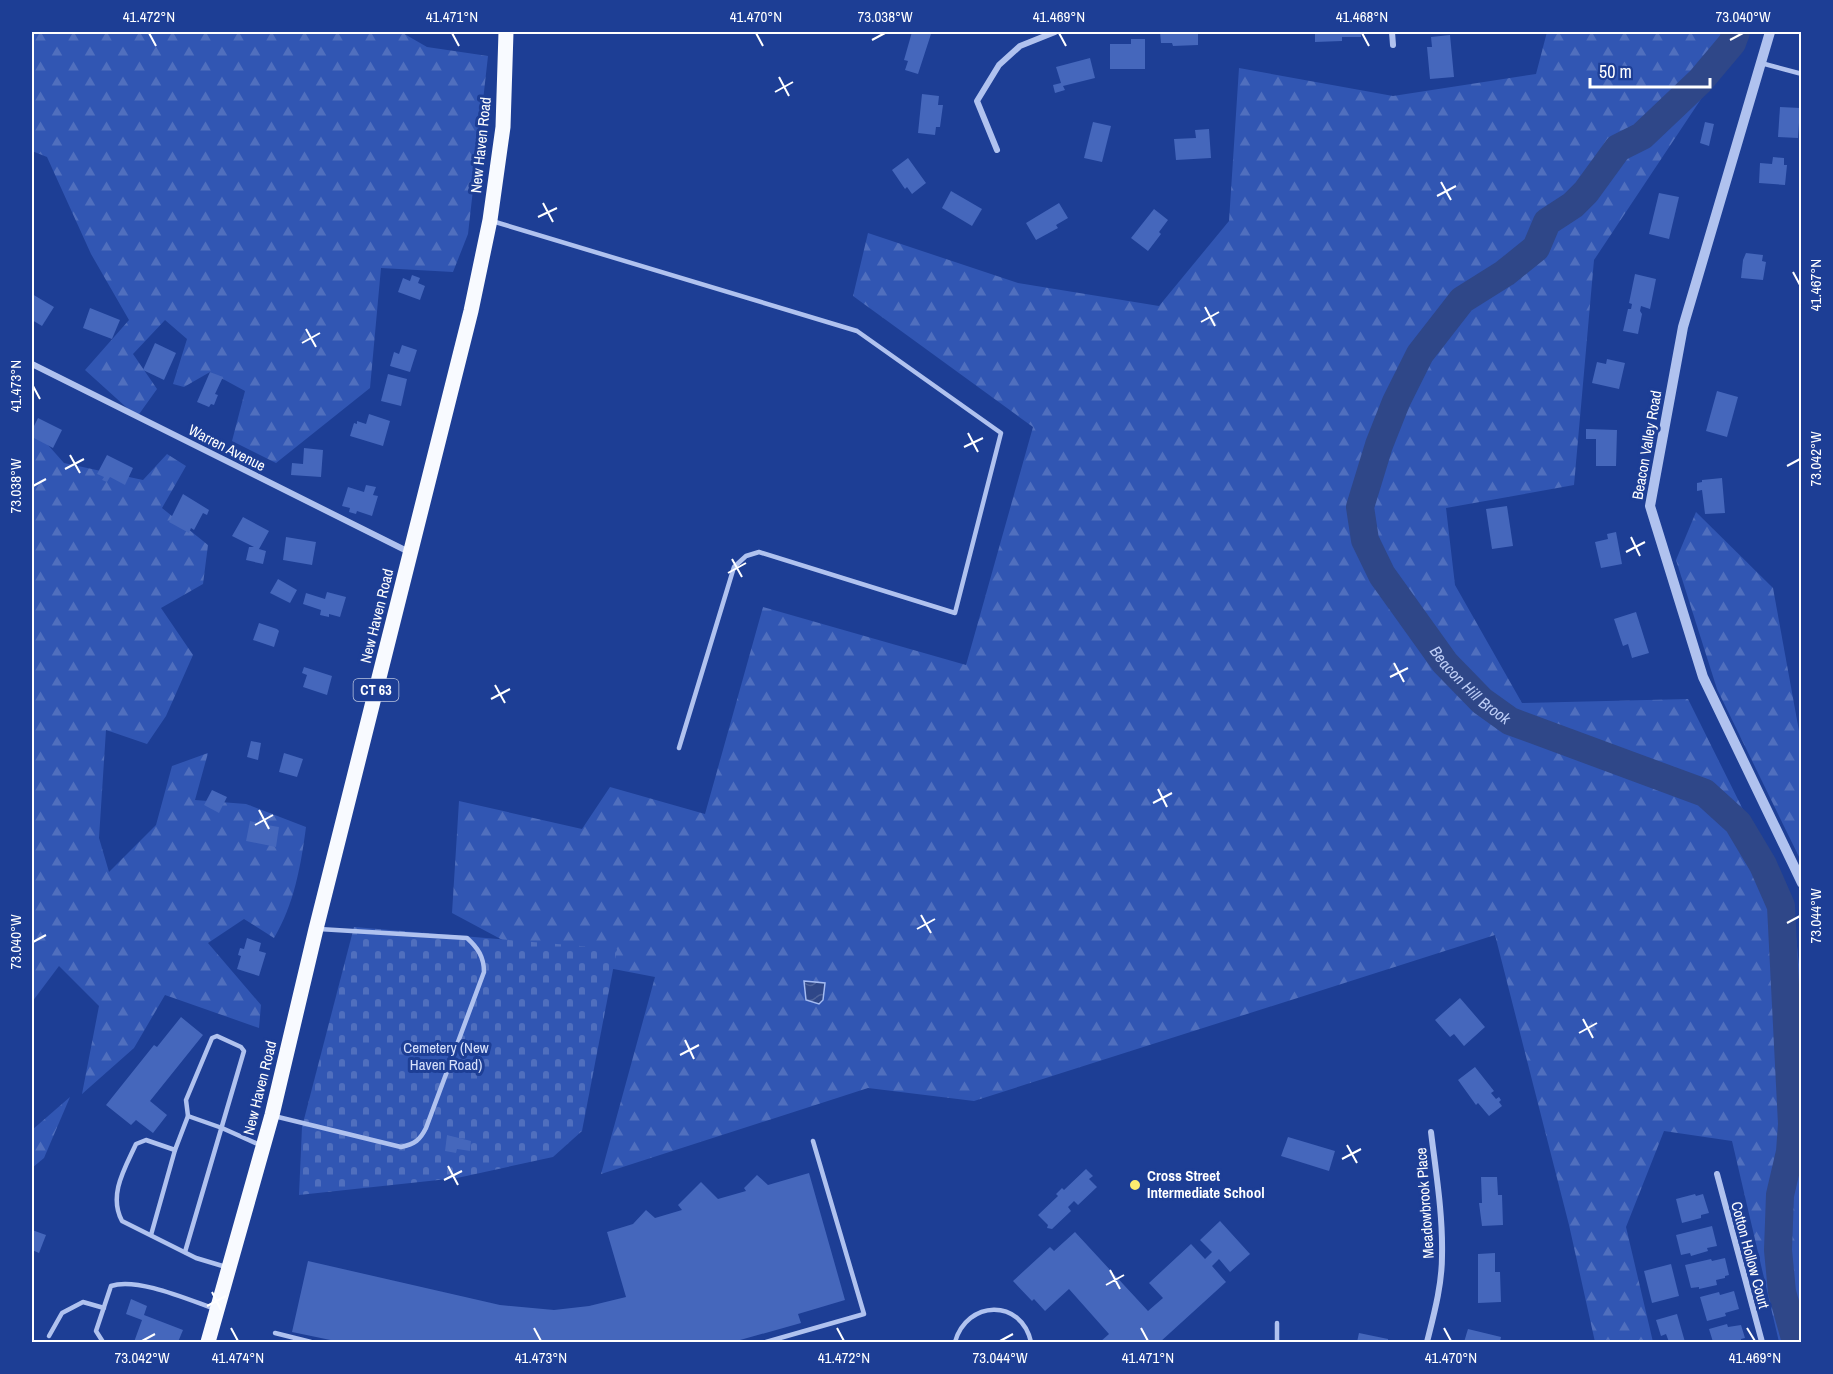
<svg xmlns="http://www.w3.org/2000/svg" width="1833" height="1374" font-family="'Archivo Narrow',sans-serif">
  <defs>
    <pattern id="forest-firs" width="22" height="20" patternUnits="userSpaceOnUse" patternTransform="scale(1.5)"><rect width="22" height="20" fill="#3156b3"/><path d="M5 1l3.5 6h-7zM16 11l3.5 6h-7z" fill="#506fbe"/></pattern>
    <pattern id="cemetery-stones" width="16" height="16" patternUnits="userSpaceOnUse" patternTransform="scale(1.5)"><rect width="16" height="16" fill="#3156b3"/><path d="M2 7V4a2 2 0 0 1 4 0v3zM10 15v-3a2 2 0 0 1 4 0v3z" fill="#506fbe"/></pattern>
    <pattern id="water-waves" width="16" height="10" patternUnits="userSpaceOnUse" patternTransform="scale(1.5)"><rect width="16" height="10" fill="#2f4788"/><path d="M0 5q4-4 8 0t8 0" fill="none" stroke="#4e639a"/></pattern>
  </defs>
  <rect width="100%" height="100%" fill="#1d3e95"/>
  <!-- forest -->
  <g fill="url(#forest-firs)">
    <path d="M32,32H401L427,47L488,56L468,234L453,272L381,268L370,388L276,463L232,441L245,391L210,372L184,387L173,384L187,339L165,320L133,354L157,389L137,417L85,370L129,320L91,254L47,157L32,151Z"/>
    <path d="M1547,32H1750L1711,84L1594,260L1574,485L1446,508L1455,585L1522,703L1688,699L1793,910L1802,992L1801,1342H1779L1732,1141L1664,1131L1626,1227L1653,1342H1595L1569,1225L1495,935L974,1101L868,1088L601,1174L655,977L525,952L452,913L459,801L582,829L610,787L705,814L763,607L966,665L1033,427L853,296L868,233L1018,283L1159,306L1229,221L1239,68L1393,96L1536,74Z"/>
    <path d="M32,427L64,463L143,480L167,454L186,466L162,508L208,545L203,584L161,608L193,655L166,716L147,744L106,730L99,838L109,872L156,825L172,766L208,753L195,800L246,804L306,827C301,865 294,905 274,938L244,919L208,943L261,1005L259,1028L165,995L134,1048L82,1094L99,1006L59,966L32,1002Z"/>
    <path d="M1696,512L1773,588L1801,742V861L1717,689L1676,560Z"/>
    <path d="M70,1097L44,1158L32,1168V1130Z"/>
  </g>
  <!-- cemetery -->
  <path fill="url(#cemetery-stones)" d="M354,927L617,949L582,1131L553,1157L457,1178L299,1195L302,1127Z"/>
  <!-- water -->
  <path fill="url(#water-waves)" stroke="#a4bbf1" stroke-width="1.5" d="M804,981L825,983L823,1000L819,1004L806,1000Z"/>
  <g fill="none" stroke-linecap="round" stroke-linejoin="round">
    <!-- river -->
    <path stroke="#2f4788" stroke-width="28" id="s1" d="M1736,32L1732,43L1700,81L1642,136L1618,148L1586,192L1573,205L1547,222L1536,248L1505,273L1462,300L1420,354L1396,402L1379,445L1360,507L1365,540L1382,575L1445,663L1482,701L1510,721L1705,793L1738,823L1763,865L1781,906L1792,1124L1790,1152L1780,1195L1778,1250L1782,1292L1796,1342"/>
  </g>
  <!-- building -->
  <g fill="#4567bc">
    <path d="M912,32L931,34L918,74L905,70L908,61L904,60Z"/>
    <path d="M1160,32H1198V45L1173,46L1172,43H1161Z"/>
    <path d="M1315,32H1361V37H1342V41L1315,42Z"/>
    <path d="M1450,35L1454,77L1430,79L1427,47H1432L1431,37Z"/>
    <path d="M1131,39H1145V69H1110V44H1131Z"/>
    <path d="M1090,58L1095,78L1063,86L1065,90L1055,93L1053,85L1061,83L1056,67Z"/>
    <path d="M922,94L939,96L938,105H943L940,127H936L935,135L918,133Z"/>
    <path d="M1780,107L1800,108L1798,138L1778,137Z"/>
    <path d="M1093,122L1111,126L1102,162L1084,158Z"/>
    <path d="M1705,122L1714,124L1709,146L1700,143Z"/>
    <path d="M1209,129L1211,158L1176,160L1174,139L1196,138L1195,130Z"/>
    <path d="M1773,157L1784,158V165H1787L1785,185L1759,183L1760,163L1772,164Z"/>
    <path d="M908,158L926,183L912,194L907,187L905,189L892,170Z"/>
    <path d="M951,191L982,209L972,226L942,208Z"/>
    <path d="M1659,193L1679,197L1669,239L1649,234Z"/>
    <path d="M1059,203L1068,218L1056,225L1058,228L1036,240L1026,223Z"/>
    <path d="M1154,209L1168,220L1159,232L1161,234L1148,251L1131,238Z"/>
    <path d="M1746,253L1763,255L1762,261L1766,262L1763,280L1741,278L1743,260Z"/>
    <path d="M1635,274L1656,279L1650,309L1641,306L1640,311L1642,314L1638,334L1623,331L1628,309H1631L1632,304L1629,303Z"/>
    <path d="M412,275L420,278L418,283L425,286L420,300L398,292L403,278L410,281Z"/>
    <path d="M32,294L54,307L42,326L32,320Z"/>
    <path d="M90,308L120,320L112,339L83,328Z"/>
    <path d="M155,343L176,353L164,380L143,370Z"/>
    <path d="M402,345L417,350L410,372L390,366L394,352L399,354Z"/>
    <path d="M1607,359L1625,363L1619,389L1592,383L1597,362L1606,364Z"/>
    <path d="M210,372L223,377L215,394L218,395L214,405L211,404L209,407L197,402Z"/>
    <path d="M388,374L407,379L401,406L381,401Z"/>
    <path d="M1717,391L1738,397L1727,437L1706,431Z"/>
    <path d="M369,414L390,421L383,446L350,436L354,423L357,424V421L366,424Z"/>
    <path d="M38,418L62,430L53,448L32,437V430Z"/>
    <path d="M1586,429L1617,430L1616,466H1596V439H1586Z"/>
    <path d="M304,448L323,450L321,477L291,475L292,463L303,464Z"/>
    <path d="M107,455L133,468L125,485L110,477L107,482L102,480L104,477L97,474Z"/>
    <path d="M1722,478L1725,513L1705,514L1702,490L1697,491V483L1702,482V480Z"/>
    <path d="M366,485L376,487L373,495L378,496L372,516L357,511L356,514L349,512L350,508L342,506L348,487L364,492Z"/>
    <path d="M183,494L209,510L207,515L203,513L194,530L191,528L189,533L169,522Z"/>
    <path d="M1507,506L1513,546L1492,549L1486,509Z"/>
    <path d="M243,517L269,531L259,549L266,551L263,564L246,560L249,547H254L232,536Z"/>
    <path d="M1616,532L1622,564L1601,568L1595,542L1608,539L1607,534Z"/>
    <path d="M286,537L316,542L312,565L283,560Z"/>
    <path d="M278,579L297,590L290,603L270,593Z"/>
    <path d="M327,592L346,597L340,617L329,614V617L320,615L321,610L303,604L306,593L325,599Z"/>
    <path d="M1636,612L1649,653L1632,658L1628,644L1623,646L1614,619Z"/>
    <path d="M259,623L277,629L279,631L274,647L253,640Z"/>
    <path d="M304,667L332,676L327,695L303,687L307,675L302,673Z"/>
    <path d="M251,741L261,743L258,760L247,757Z"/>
    <path d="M284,753L303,759L297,777L279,772Z"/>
    <path d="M212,790L227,797L219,813L204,805Z"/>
    <path d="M260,817L269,819L267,825L279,827L276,847L246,841L250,821L258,823Z"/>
    <path d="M247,938L261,943L259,951L266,953L259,976L237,969L241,956L238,955L240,948L244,949Z"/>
    <path d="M1460,998L1485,1027L1464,1046L1454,1034L1450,1037L1435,1020Z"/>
    <path d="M181,1017L203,1035L150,1101L167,1115L153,1133L136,1120L131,1125L106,1105L154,1045L157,1047Z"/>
    <path d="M1475,1067L1494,1091L1491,1093L1496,1099L1499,1097L1501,1100L1499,1102L1502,1106L1489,1116L1478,1103L1476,1105L1458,1080Z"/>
    <path d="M447,1135L471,1141L470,1151L457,1149L456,1153L445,1151Z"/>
    <path d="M1288,1137L1335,1151L1329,1171L1281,1156Z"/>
    <path d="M1086,1169L1093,1176L1089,1179L1097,1187L1078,1205L1074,1201L1068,1207L1071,1211L1052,1229L1047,1228L1048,1225L1038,1215L1058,1196L1056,1194L1062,1188L1064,1190Z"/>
    <path d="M809,1173L845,1300L798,1314L801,1323L733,1342H340L292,1332L308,1261L500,1305L554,1310L589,1306L626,1297L607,1232L633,1224L646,1210L655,1218L682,1210L678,1205L701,1182L718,1199L746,1191L744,1188L757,1175L768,1185Z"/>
    <path d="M1481,1177H1497L1498,1195H1502L1503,1225L1482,1226L1479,1203H1482Z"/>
    <path d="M1695,1194L1696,1196L1703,1194L1709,1213L1701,1215V1218L1682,1223L1676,1199Z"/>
    <path d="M1220,1221L1250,1254L1230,1272L1219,1259L1212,1266L1226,1282L1160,1342H1100L1109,1334L1069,1289L1045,1311L1034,1299L1032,1301L1013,1281L1050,1247L1054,1251L1075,1232L1148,1311L1163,1298L1149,1283L1191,1244L1205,1259L1212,1252L1200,1240Z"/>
    <path d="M1712,1226L1717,1246L1707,1248L1708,1251L1691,1256L1690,1253L1681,1255L1676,1235Z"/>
    <path d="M32,1230L46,1235L39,1253L32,1250Z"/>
    <path d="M1495,1253V1272H1500L1501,1302L1478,1303V1254Z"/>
    <path d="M1725,1258L1729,1275L1725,1276V1278L1716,1280L1717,1285L1699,1289V1287L1691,1288L1685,1265L1711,1259L1712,1261Z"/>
    <path d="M1671,1264L1679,1296L1652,1303L1644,1271Z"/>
    <path d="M1734,1291L1739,1309L1725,1313L1726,1316L1707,1321L1700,1297L1719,1292L1720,1295Z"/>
    <path d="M131,1299L147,1306L144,1315L183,1330L178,1342H134L142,1320L126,1314Z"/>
    <path d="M1677,1314L1685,1342H1669L1666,1334L1661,1336L1656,1320Z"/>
    <path d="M1727,1324L1728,1327L1741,1325L1745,1338L1741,1339V1342H1713L1709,1329Z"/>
    <path d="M1468,1329L1501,1337L1500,1342H1464Z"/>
    <path d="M1359,1333L1388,1339V1342H1357Z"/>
  </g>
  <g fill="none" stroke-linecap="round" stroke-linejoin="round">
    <!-- service -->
    <g stroke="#b0c2ef" stroke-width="4.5">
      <path d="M1761,63L1802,74"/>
      <path d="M492,221L857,331L1001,433L955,613L759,552L746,556L734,567L679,748"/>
      <path d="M274,1116L401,1147C415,1144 420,1140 426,1128L484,972C484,957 478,948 467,938L319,929"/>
      <path d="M151,1235L175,1150"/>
      <path d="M185,1252L244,1051L241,1047L217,1036L212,1038L186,1100L188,1116"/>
      <path d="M226,1267L196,1258L122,1221C108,1195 125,1168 136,1144L146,1140L175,1150L188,1116L222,1128L260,1145"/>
      <path d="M1277,1323V1342"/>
      <path d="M275,1333L311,1342"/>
      <path d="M49,1336L62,1313L83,1302L104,1308"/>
      <path d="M103,1342L96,1331L111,1286C137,1277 189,1300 215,1309"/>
      <path d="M766,1342L864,1314L813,1141"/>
      <path d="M955,1342C967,1300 1021,1298 1031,1342"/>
    </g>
    <!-- minor -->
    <g stroke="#b0c2ef" stroke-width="6">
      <path d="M1392,32L1393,45"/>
      <path d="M997,150L977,101L999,65L1020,46L1055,32"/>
      <path d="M32,364L411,553"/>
      <path d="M1717,1174L1762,1342"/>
      <path d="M1427,1342C1434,1314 1442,1285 1442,1256C1443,1215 1436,1173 1431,1132"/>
    </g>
    <!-- tertiary -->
    <path stroke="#b0c2ef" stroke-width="10" d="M1770,32L1683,327L1650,506L1703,677L1802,883"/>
    <!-- primary -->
    <path stroke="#f8faff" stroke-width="15" d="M208,1342L272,1115L316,929L471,311L490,220L503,127L506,32"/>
  </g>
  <!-- ticks -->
  <path fill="none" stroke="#fff" stroke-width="2" d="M149,33L156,46M452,33L459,46M756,33L763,46M1059,33L1066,46M1362,33L1369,46M872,40L885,33M1730,40L1743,33M779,77L789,96M775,92L793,82M1441,182L1451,200M1437,196L1456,186M543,203L553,222M538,217L557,208M1793,272L1800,285M1205,307L1215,326M1201,322L1219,312M306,329L316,347M302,343L320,333M33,386L40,399M968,433L978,452M964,447L983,438M70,455L80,473M1787,466L1800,459M65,469L84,459M33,486L46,479M1631,537L1640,556M1626,552L1645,542M732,559L742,577M728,573L746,563M1394,663L1404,682M1390,677L1408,668M495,685L505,703M491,699L510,689M1158,789L1167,807M1153,803L1172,793M259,810L269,829M255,825L273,815M921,915L931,933M1787,923L1800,916M917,929L935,919M33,942L46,935M1583,1019L1593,1038M1579,1033L1597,1023M685,1040L694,1059M680,1055L699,1045M1347,1145L1357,1163M1342,1159L1361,1149M448,1166L458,1185M444,1180L462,1171M1110,1270L1120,1289M1106,1285L1124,1275M212,1292L221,1310M207,1306L226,1296M231,1328L238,1341M534,1328L541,1341M837,1328L844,1341M1141,1328L1148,1341M1444,1328L1451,1341M1747,1328L1755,1341M142,1341L155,1334M1000,1341L1013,1334"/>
  <!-- markers -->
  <circle fill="#feec6f" stroke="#1d3e95" stroke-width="2" cx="1135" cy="1185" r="6"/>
  <g text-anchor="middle" stroke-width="6" stroke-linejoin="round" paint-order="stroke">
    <!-- shield labels -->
    <rect fill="#1d3e95" stroke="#bbc5df" stroke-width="1.5" x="353.5" y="679" width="45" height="22" rx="4.5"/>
    <g font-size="14" font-weight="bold" fill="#fff">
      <text x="376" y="695">CT 63</text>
    </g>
    <!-- street labels -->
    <g font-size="15" fill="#fff" stroke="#1d3e95">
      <text transform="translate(481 145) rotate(-84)" y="5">New Haven Road</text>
      <text transform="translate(1647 445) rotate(-80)" y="5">Beacon Valley Road</text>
      <text transform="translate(227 448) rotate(27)" y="5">Warren Avenue</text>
      <text transform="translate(377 616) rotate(-76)" y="5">New Haven Road</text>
      <text transform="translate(260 1088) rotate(-76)" y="5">New Haven Road</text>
      <text transform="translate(1425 1203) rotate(-94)" y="5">Meadowbrook Place</text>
      <text transform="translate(1750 1255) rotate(75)" y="5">Cotton Hollow Court</text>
    </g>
    <!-- park labels -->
    <g font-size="15" fill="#d7e1fb" stroke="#1d3e95">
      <text x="446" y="1053">Cemetery (New<tspan x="446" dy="17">Haven Road)</tspan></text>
    </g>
    <!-- poi labels -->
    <g font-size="15" font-weight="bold" fill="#fff" stroke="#1d3e95" text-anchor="start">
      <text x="1147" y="1181">Cross Street<tspan x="1147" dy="17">Intermediate School</tspan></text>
    </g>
    <!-- water labels -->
    <g font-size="16" font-style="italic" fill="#bdcdf6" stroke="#1d3e95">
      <text dy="6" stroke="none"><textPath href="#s1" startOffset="838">Beacon Hill Brook</textPath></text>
    </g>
  </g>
  <!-- border -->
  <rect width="1833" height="1374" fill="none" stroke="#1d3e95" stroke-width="66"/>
  <!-- scale -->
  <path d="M1590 78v9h120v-9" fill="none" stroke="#ffffff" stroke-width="3"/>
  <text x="1599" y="78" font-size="18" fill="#ffffff" stroke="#1d3e95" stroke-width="4.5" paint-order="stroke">50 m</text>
  <rect x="33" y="33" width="1767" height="1308" fill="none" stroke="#fff" stroke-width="2"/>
  <g font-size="15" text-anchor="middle" fill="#fff">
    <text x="149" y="22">41.472°N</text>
    <text x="452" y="22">41.471°N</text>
    <text x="756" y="22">41.470°N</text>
    <text x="885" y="22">73.038°W</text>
    <text x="1059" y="22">41.469°N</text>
    <text x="1362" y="22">41.468°N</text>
    <text x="1743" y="22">73.040°W</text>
    <text transform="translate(1816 285) rotate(-90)" y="5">41.467°N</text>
    <text transform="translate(16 386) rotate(-90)" y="5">41.473°N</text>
    <text transform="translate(1816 459) rotate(-90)" y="5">73.042°W</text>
    <text transform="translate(16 486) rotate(-90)" y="5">73.038°W</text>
    <text transform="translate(1816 916) rotate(-90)" y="5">73.044°W</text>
    <text transform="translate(16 942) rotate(-90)" y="5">73.040°W</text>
    <text x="142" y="1363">73.042°W</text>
    <text x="238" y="1363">41.474°N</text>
    <text x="541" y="1363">41.473°N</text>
    <text x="844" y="1363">41.472°N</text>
    <text x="1000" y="1363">73.044°W</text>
    <text x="1148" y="1363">41.471°N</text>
    <text x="1451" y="1363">41.470°N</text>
    <text x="1755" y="1363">41.469°N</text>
  </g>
</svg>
